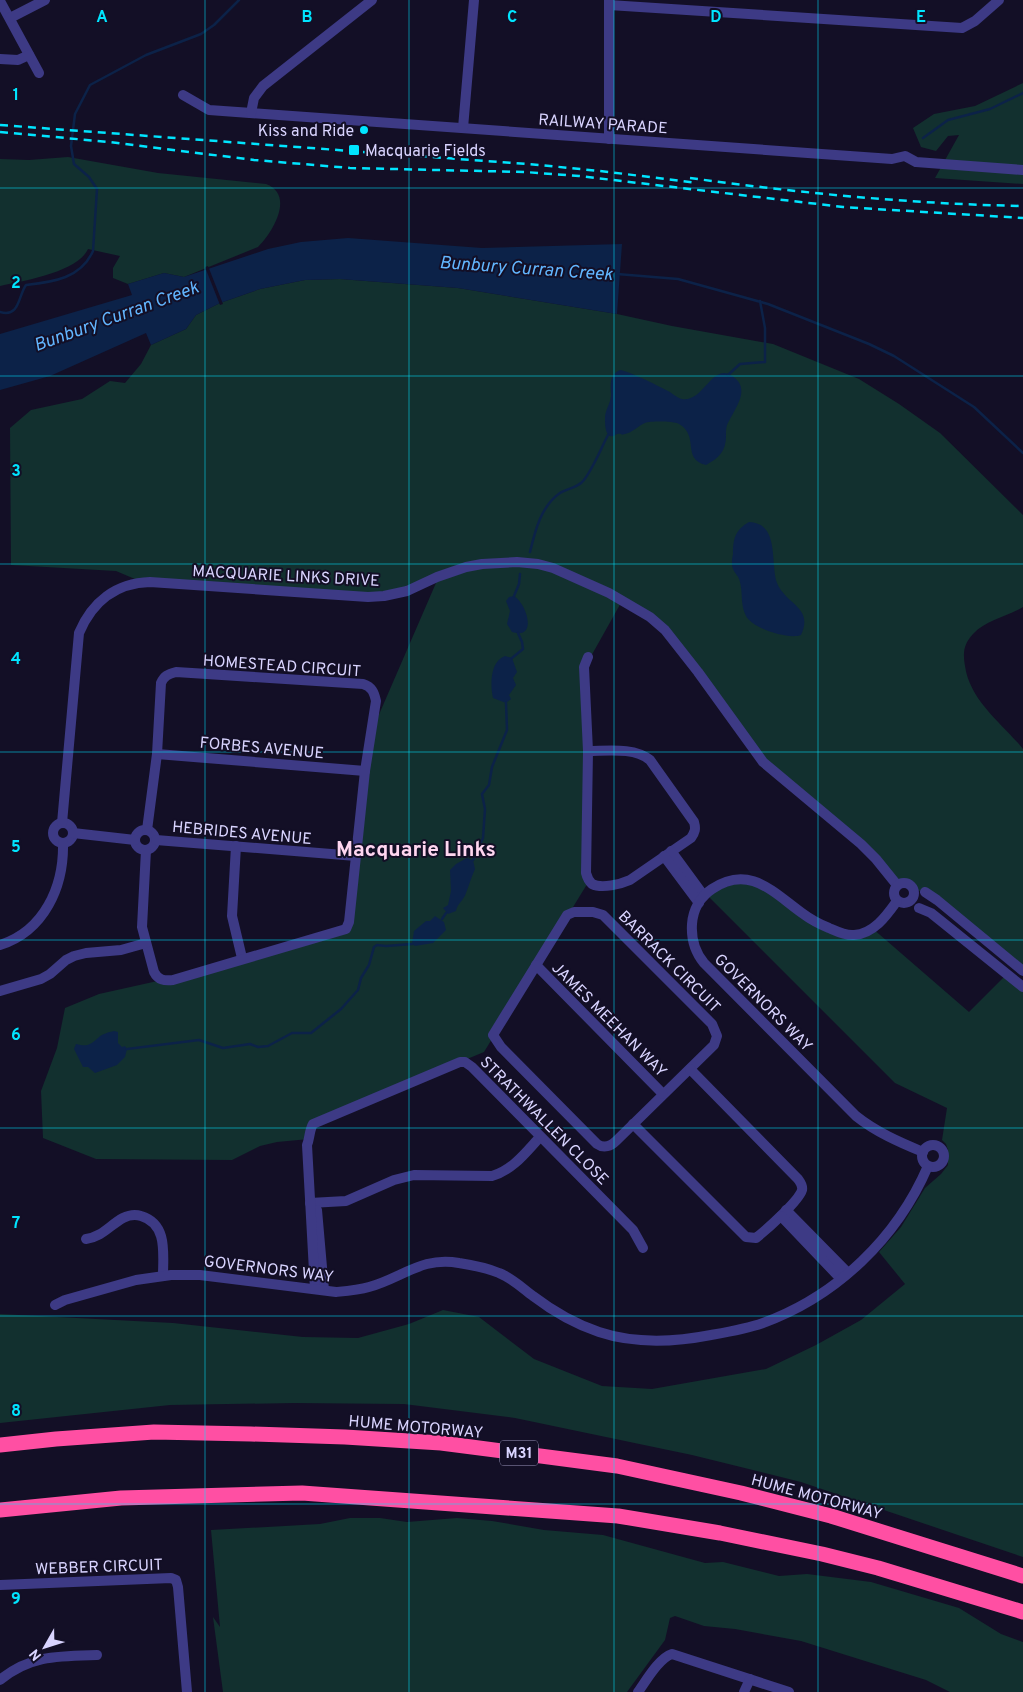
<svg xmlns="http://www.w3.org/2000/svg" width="1023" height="1692" font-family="Overpass,sans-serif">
  <rect width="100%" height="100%" fill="#130f26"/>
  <!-- green -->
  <g fill="#12302f">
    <path d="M1023,83V184L935,178L959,135L948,136L936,151L921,147L913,128L934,114L975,106Z"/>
    <path d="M68,157L158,173L266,184C295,195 273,232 258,247L184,277L164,273L128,284L113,278V268L120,256L88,249C78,272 23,281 0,286V159L29,160Z"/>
    <path d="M340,279L458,288L617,314L672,326L773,344L859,379L899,404L940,433L1023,515V607C1007,617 986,620 973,634C963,645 963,653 965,666C970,701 1002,723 1023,749V971L940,902L912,887L906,882L898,885L876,858L763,762L667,631L622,601L585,667L589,881L484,1052L313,1123L309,1139L277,1142L260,1146L232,1160L96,1159L43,1138L41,1091L57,1048L65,1008L99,994L162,980L345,929L371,733L439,576L384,596L142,582L116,571L11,565L10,428L31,410L82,399L110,381L125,383L141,364L151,345L186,329L196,315L220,303L260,289L305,280Z"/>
    <path d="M748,879L817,923L854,935L872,928L969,1012L1004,977L1023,987V1557L801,1482L692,1455L515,1418L404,1404L294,1403L170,1405L0,1423V1314L173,1323L303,1337L358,1338L409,1324L443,1310L479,1317L534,1359L602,1386L652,1389L766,1369L816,1345L861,1320L905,1284L879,1252L901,1227L925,1188L941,1174L948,1165V1150L946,1144L942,1140L947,1108L895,1083L706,894Z"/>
    <path d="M350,1518H380L407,1522L457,1518L492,1521L544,1530L603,1535L705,1563L723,1562L779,1576L807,1574L871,1582L959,1608L1001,1634L1023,1642V1692H950L926,1680L801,1641L735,1629L704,1626L675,1616L670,1618L665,1640L627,1692H223L213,1617L220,1627L211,1530L320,1524Z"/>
  </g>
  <!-- water -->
  <g fill="#0c2248">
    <path d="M348,238L482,248L622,244L617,314L458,288L340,279L305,280L260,289L220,303L196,315L186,329L151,345L146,333L50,376L0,390V334L132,295L128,284L164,273L184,277L268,249L301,242Z"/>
    <path d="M620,370C628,371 657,385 666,390C671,392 677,398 682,399C705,403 713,357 736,379C749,391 735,409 729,421C726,426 726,430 726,436C726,451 719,458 706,465C681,459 700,436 679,424C673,421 651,421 645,423C638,426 632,433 625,434C618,436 625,433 617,434C614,435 614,437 610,436C605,434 605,423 605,418C605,409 612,402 611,393C611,384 609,375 620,370Z"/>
    <path d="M749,522C780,523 770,563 777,583C786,605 814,607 801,635C788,640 752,628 746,616C740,604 743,593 740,582C739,576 735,574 733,569C731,564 732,559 733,554C733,539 735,530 749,522Z"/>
    <path d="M514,596C527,604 538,640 512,632L507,624L510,611L506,601L509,597Z"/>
    <path d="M505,656L512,658L517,672L513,678L516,685L509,695L511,699L506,703L493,698C490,685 490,661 505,656Z"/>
    <path d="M467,858L473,860L475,869C471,878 469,885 466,893C464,900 457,904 456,911L448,914L443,908L448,905L451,891L450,870L456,864Z"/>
    <path d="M435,916L444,922L446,930L433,943L415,946L412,944L414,931L426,921H430Z"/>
    <path d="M114,1031L118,1032V1043L122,1047L125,1046L127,1049L125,1057L117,1065L95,1073L88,1067H83L74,1049L76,1044C87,1047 90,1045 98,1038C102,1034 109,1032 114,1031Z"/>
  </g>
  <!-- pier -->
  <path fill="#130f26" d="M208,266L223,304L220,305L205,267Z"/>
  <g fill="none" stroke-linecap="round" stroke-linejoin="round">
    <!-- stream -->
    <g stroke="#0c2248" stroke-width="2.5">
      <path d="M923,138L948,120L990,109L1023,93"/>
      <path d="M617,274L678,279L768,304L869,344L894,356L974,407L1023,453"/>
      <path d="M0,312C20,318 18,296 26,285C54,282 81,278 93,251L97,189L89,177L74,164L71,146L75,114L90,85L146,55L201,34L214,25L239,0"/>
      <path d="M728,375L740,364L765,362V328L760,301"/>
      <path d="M530,552C535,531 541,506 560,493C566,489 575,488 581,483C590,476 602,446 608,435"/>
      <path d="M514,596L519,584L520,574"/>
      <path d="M512,658L523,649L522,642L518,633"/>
      <path d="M473,860L483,838L485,809L482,794L489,785L492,767L507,730L506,703"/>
      <path d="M442,919L446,913"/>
      <path d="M127,1049L199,1040L223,1048L250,1044L258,1047L268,1046L292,1033H311L341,1009L358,990L361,978L369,965L374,947L377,945L386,946L412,944"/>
    </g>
    <!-- minor -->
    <g stroke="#3d3a85" stroke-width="10">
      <path d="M0,1L39,73"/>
      <path d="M609,5L962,28L975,21L999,0"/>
      <path d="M10,18L45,0"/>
      <path d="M0,59L18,60L29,55"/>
      <path d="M183,95L209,110L892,159L905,156L916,162L1023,170"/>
      <path d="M251,113L254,98L263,86L372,0"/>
      <path d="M463,128L474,0"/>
      <path d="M609,139V0"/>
      <path d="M588,657L584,667L588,751C607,751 634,747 650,760L694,822C696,829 695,832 691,838L630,880C621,884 602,889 592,884C589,881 587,877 586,873L588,751"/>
      <path d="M157,754L365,771"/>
      <circle cx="63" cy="833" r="10"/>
      <path d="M62,823L79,633C92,602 116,583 150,582L368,597L384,596L407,591L437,577L466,567L482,564L517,562L538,564L553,568L609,593L650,617L665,630L698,672L763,762L861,844L876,859L897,885"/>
      <circle cx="145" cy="840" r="10"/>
      <path d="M73,833L135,840"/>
      <path d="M156,840L356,856"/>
      <path d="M236,846L232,916L242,958"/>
      <path d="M146,850L142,927L154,972C158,980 164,981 173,980L346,929L349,922L365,771L376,701C374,692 372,687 363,684L176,672C168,674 164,676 161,683L157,754L147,830"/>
      <path d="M671,851L704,896"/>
      <path d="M664,856L699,903"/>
      <circle cx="904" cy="893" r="10"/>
      <path d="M925,892L937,900L1023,971"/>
      <path d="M897,901C887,915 874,934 854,935C846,936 836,931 829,928C819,924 810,919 802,913C773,892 749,864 712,889C700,897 693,910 692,924C691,939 695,952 704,963L856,1116C876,1132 899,1142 923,1152"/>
      <path d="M919,908L931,913L941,921L1023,987"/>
      <path d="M593,912L603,915L712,1024L717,1036L714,1045L616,1141C611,1146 604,1149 597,1144L501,1047L493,1035L567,915L574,912Z"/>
      <path d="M0,945C44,931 64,887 63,843"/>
      <path d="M536,965L663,1094"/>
      <path d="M0,991L41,979L50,974L66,960L74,956L86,953L121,950L146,943"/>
      <path d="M633,1124L746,1237L756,1238C766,1230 799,1201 802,1190C803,1185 800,1182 798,1179L690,1069"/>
      <circle cx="933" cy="1156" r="11"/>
      <path d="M310,1203L346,1201L394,1180L414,1175L492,1176C513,1170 526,1152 540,1137"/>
      <path d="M317,1210L324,1290"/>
      <path d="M786,1210L848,1273"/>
      <path d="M781,1216L841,1279"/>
      <path d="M86,1239C102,1237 110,1225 123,1218C129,1215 135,1214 141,1216C168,1224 163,1254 163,1276"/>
      <path d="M315,1289L307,1145C310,1138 309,1131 313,1124L460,1062H465L472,1067L633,1230L643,1248"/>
      <path d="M55,1305L65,1300L136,1280L171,1275H200L336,1292C347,1291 359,1290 369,1287C402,1278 422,1256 459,1263C472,1265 487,1268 499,1273C512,1278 522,1288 533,1296C554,1312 575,1324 599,1332C635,1344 675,1342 711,1335C728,1332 746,1329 763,1323C837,1296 897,1238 928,1166"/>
      <path d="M0,1585L171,1578L176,1580L178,1587L187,1692"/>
      <path d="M0,1680C30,1655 59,1656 97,1655"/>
      <path d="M638,1692C646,1681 659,1658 672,1654L789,1692"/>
      <path d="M744,1692L750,1679"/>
    </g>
    <!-- highway -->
    <g stroke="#ff4fa3" stroke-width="15">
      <path d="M0,1445L56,1439L154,1432L251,1434L345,1437L441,1443L617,1466L741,1493L831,1516L1023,1576"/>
      <path d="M0,1510L121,1498L302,1493L618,1516L720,1533L822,1554L878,1568L1023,1612"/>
    </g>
    <!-- rail -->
    <g stroke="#00e5ff" stroke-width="2.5" stroke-dasharray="8 6" stroke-linecap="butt">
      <path d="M0,125L540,165L609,172L697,183"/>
      <path d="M0,132L109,142L254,160L350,168L525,172L579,176L843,207L1023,218"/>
      <path d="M690,178C800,193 912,204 1023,206"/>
    </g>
  </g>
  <!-- grid -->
  <path fill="none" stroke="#00e5ff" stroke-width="1" stroke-opacity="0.55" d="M205,0V1692M409,0V1692M614,0V1692M818,0V1692M0,188H1023M0,376H1023M0,564H1023M0,752H1023M0,940H1023M0,1128H1023M0,1316H1023M0,1504H1023"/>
  <!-- markers -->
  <g fill="#00e5ff" stroke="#130f26" stroke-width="2">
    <circle cx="364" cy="130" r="5"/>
    <rect x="348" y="144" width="12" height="12" rx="2.5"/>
  </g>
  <g text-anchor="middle" stroke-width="4" stroke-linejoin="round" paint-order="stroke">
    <!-- shield labels -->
    <rect fill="#130f26" stroke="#9e99be" stroke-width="1" x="500" y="1440.5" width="38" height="25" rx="4"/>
    <g font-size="15" font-weight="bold" fill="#d9d4ff">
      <text x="519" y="1458">M31</text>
    </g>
    <!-- street labels -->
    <g font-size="16" fill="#d9d4ff" stroke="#130f26">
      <text transform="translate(603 123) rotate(4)" y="6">RAILWAY PARADE</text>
      <text transform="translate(286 575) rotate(3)" y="6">MACQUARIE LINKS DRIVE</text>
      <text transform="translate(282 665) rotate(4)" y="6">HOMESTEAD CIRCUIT</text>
      <text transform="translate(262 747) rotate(5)" y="6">FORBES AVENUE</text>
      <text transform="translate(242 832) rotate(5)" y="6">HEBRIDES AVENUE</text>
      <text transform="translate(670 961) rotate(45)" y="6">BARRACK CIRCUIT</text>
      <text transform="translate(764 1002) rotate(45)" y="6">GOVERNORS WAY</text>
      <text transform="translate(610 1019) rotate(45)" y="6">JAMES MEEHAN WAY</text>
      <text transform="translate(545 1120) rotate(45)" y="6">STRATHWALLEN CLOSE</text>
      <text transform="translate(269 1268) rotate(7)" y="6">GOVERNORS WAY</text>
      <text transform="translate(416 1426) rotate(5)" y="6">HUME MOTORWAY</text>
      <text transform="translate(817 1496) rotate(15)" y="6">HUME MOTORWAY</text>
      <text transform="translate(99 1566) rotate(-2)" y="6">WEBBER CIRCUIT</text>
    </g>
    <!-- poi labels -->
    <g font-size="16" fill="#d9d4ff" stroke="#130f26" text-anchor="end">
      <text x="354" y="136">Kiss and Ride</text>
      <text x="365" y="156" text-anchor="start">Macquarie Fields</text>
    </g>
    <!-- water labels -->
    <g font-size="18" font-style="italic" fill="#62b6ff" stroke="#130f26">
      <text transform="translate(526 268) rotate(4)" y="6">Bunbury Curran Creek</text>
      <text transform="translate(116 316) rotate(-20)" y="6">Bunbury Curran Creek</text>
    </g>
    <!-- district labels -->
    <g font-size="21" font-weight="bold" fill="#ffd6f0" stroke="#130f26">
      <text x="416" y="856">Macquarie Links</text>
    </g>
  </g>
  <g font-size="16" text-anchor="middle" font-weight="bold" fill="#00e5ff" stroke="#130f26" stroke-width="4" stroke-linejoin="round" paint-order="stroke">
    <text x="102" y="22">A</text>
    <text x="307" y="22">B</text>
    <text x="512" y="22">C</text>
    <text x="716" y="22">D</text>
    <text x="921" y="22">E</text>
    <text x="16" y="100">1</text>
    <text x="16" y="288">2</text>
    <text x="16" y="476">3</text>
    <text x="16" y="664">4</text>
    <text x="16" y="852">5</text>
    <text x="16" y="1040">6</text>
    <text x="16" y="1228">7</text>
    <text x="16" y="1416">8</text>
    <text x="16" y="1604">9</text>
  </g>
  <!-- north arrow -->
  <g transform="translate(45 1647) rotate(231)" stroke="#130f26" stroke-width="4" paint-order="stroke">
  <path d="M0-4L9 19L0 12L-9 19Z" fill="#d9d4ff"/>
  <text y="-8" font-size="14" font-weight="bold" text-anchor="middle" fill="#d9d4ff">N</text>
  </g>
</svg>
